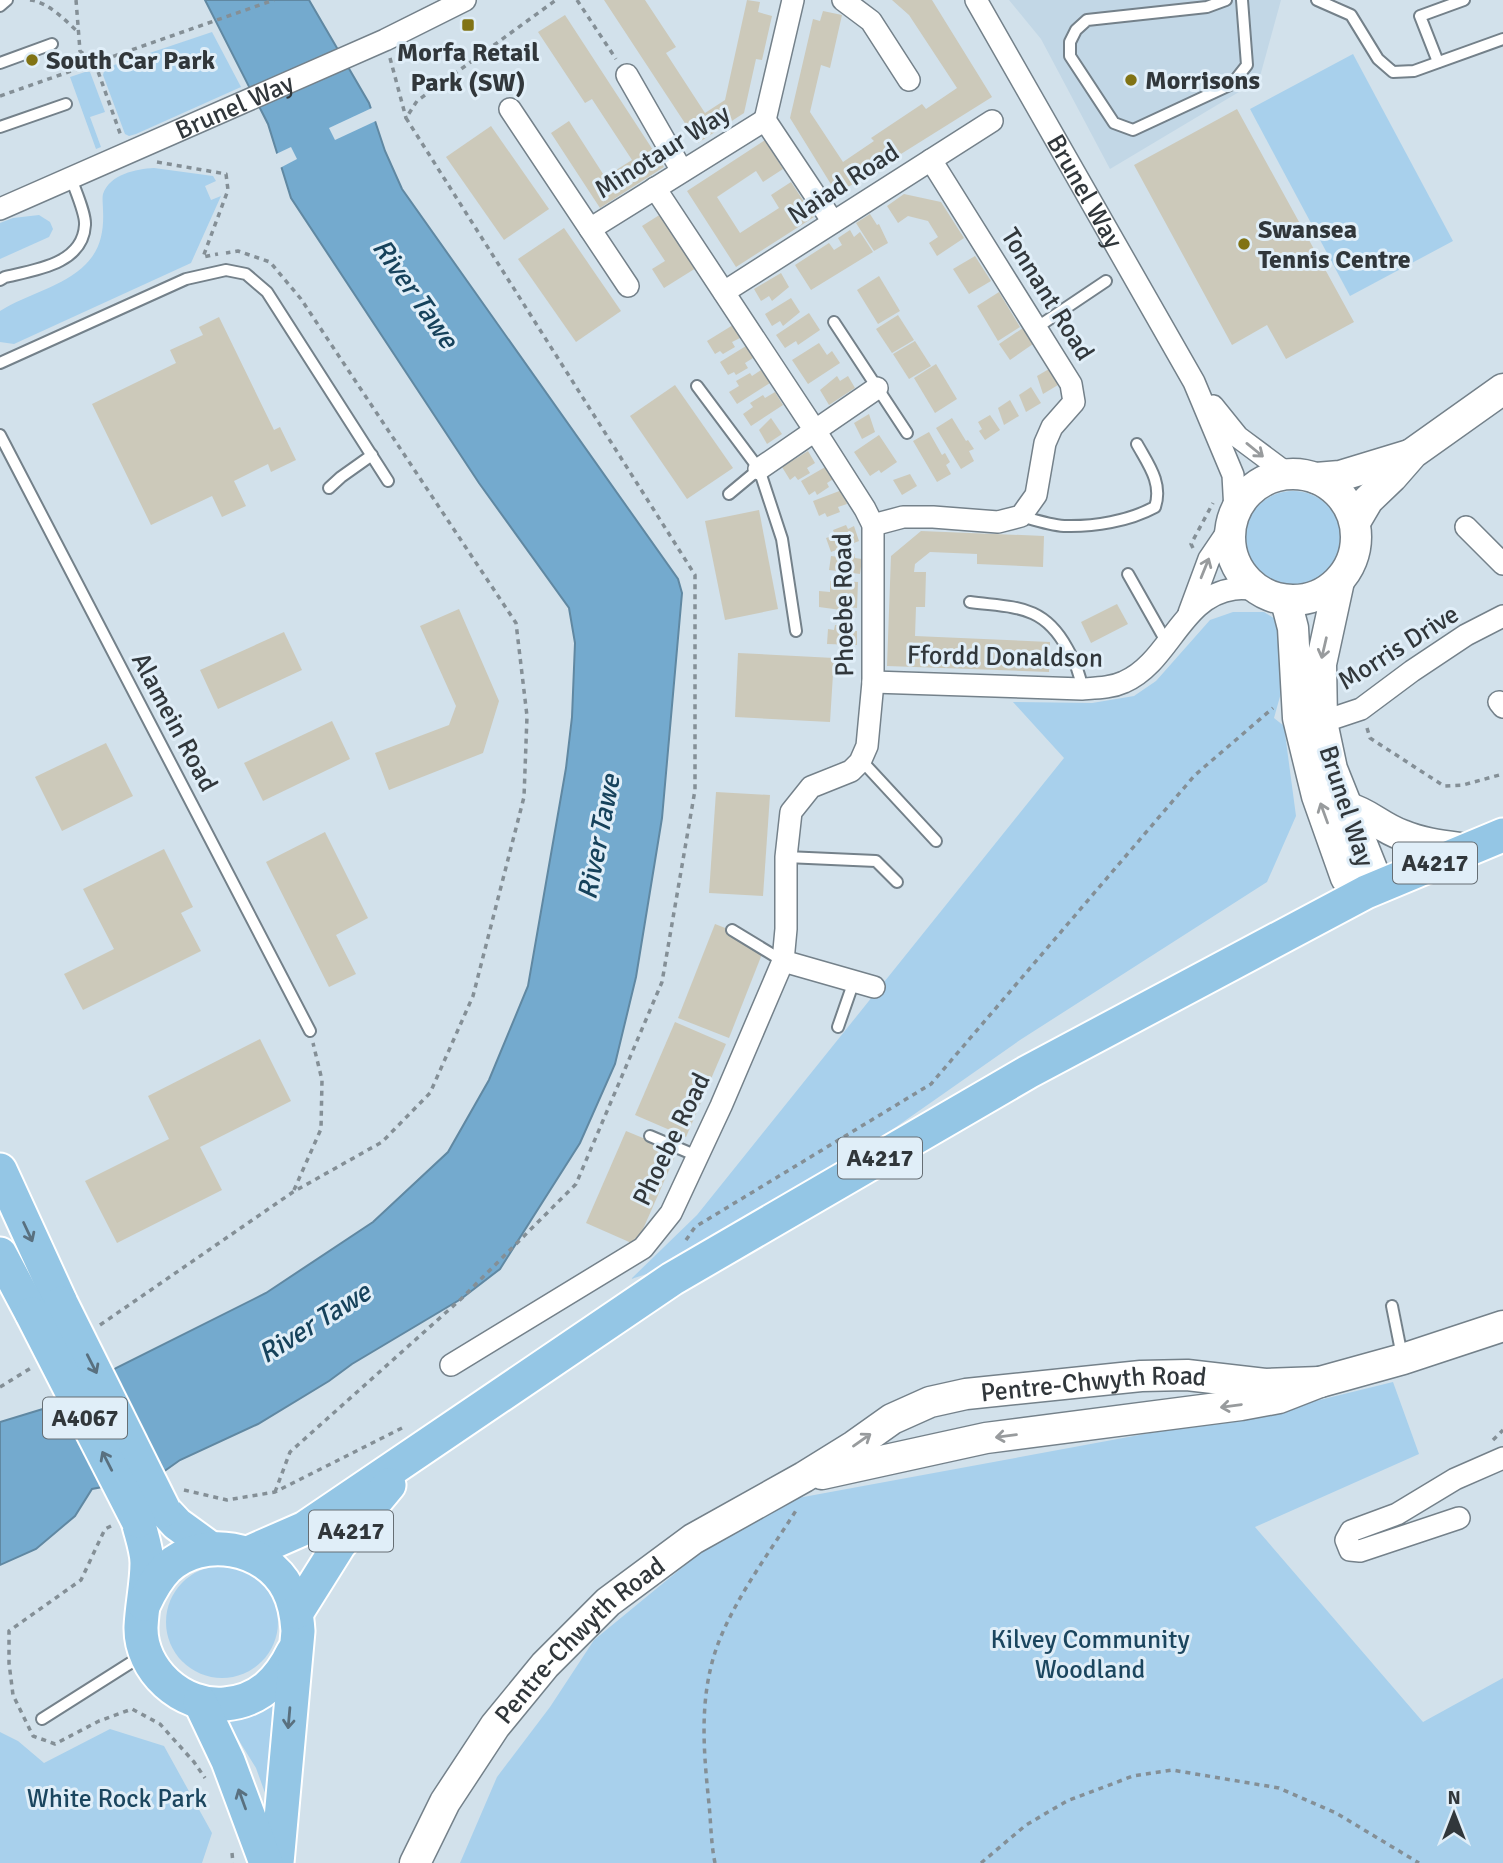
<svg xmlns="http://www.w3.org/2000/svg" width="1503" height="1863" font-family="Signika,sans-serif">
  <rect width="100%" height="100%" fill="#d2e1eb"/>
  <!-- built -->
  <path fill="#c2d7e6" d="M1009,0H1281L1259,80L1110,169L1041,39Z"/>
  <!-- green -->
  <g fill="#a8d0ec">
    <path d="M212,32L241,87L136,134L129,136L125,134L103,75L105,68Z"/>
    <path d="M1353,54L1453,241L1350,296L1250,109Z"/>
    <path d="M85,72H90L105,112L90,117L101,147L96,149L70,77Z"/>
    <path d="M154,168L213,176L216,181L205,186L211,200L221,196L191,263L14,344L0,342V311C27,294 63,287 86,264C101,249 104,230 103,210C103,205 102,198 103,194C110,174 136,169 154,168Z"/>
    <path d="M39,215L50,222L53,229L49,237L0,259V223L13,218Z"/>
    <circle cx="1293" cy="540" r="49"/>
    <path d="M1233,612H1264L1280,622L1284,682L1274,718L1284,726L1296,816L1267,882L1020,1040L896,1127L672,1266L631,1279L697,1215L1064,758L1013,702L1092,703L1134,696L1156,681L1210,620Z"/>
    <path d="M1393,1382L1419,1454L1255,1527L1423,1722L1503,1678V1863H460L497,1777L550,1707L594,1640L701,1552L787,1500L1291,1407Z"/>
    <circle cx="222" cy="1622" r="56"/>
    <path d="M277,1695L273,1815L256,1768L225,1718Z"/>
    <path d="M110,1729L164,1746L212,1833L202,1863H0V1732L18,1741L44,1763Z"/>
  </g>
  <!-- water -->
  <path fill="#74aace" stroke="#6088a2" stroke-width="2" d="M205,0H309L369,103L385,151L402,189L678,579L682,593L662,818L636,977L615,1064L580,1143L500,1269L461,1299L352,1364L329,1381L258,1424L180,1460L156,1477L92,1489L75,1516L36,1549L0,1565V1422L69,1401L116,1368L266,1293L373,1222L448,1152L489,1080L528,986L566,768L572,717L575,643L569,608L479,483L291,198L268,124Z"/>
  <!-- pier -->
  <g fill="#d2e1eb">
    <path d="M374,107L378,120L335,140L329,128Z"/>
    <path d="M291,147L297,159L278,169L274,155Z"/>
  </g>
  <!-- building -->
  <g fill="#ccc9ba">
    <path d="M604,0H645L676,47L666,53L705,113L725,100L747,0L760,2L758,12L772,16L762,60L756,59L744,113L698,143Z"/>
    <path d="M892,0H932L992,97L837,194L790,118L813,19L820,21L823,11L842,15L830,68L821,65L810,112L843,162L874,141L871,138L922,104L926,109L957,88L909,15Z"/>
    <path d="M565,15L664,167L600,208L551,133L569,121L605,177L632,160L592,99L585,103L538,32Z"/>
    <path d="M1237,109L1354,322L1286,359L1267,325L1232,345L1134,165Z"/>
    <path d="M491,126L549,209L504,240L446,157Z"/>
    <path d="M765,140L783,169L763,182L756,171L717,197L740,233L779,208L771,195L791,182L814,217L736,267L687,191Z"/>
    <path d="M904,194L941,202L964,238L937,256L929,243L938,237L928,221L908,216L898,223L887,206Z"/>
    <path d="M661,214L696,268L664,288L652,269L665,261L642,226Z"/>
    <path d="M870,214L877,225L879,224L888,243L874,251L856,223Z"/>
    <path d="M564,228L621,311L576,342L518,259Z"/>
    <path d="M850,230L854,237L860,232L873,252L811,290L795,265L829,243L834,250L842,245L838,238Z"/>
    <path d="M975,256L991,281L969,294L953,269Z"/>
    <path d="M781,273L789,287L772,301L769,296L761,301L754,289Z"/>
    <path d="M879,276L900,311L878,324L857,290Z"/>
    <path d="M999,292L1020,327L998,341L977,306Z"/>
    <path d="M791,298L800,312L783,326L780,321L772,326L765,314Z"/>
    <path d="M809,313L820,330L798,345L796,341L785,348L776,335Z"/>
    <path d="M898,315L914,340L892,353L876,329Z"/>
    <path d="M219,317L274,430L280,427L296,460L271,472L268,464L234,481L246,506L222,517L212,496L151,525L92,404L176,363L170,350L203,335L199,327Z"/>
    <path d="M733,325L740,338L732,342L735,347L723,354L720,351L715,354L707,341Z"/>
    <path d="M1023,328L1033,344L1010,360L999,344Z"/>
    <path d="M915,341L931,366L909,379L893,354Z"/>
    <path d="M819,343L827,355L832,351L840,363L808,384L792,360Z"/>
    <path d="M746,346L753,358L745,363L748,368L736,375L734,372L728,375L720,362Z"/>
    <path d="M936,364L957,399L935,413L914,378Z"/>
    <path d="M1049,369L1058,385L1043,394L1037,376Z"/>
    <path d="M761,370L770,383L737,404L729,392L739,386L736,381L750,373L752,376Z"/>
    <path d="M837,376L840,381L848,376L855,388L829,405L820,390Z"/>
    <path d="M675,385L733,468L687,499L630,416Z"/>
    <path d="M1031,387L1041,403L1026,412L1019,395Z"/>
    <path d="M775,392L783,405L751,426L743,414L753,407L750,403L763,395L765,398Z"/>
    <path d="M1010,400L1019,416L1004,425L998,408Z"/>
    <path d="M869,414L875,432L862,439L854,423Z"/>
    <path d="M990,415L1000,430L985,440L979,431L982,429L978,422Z"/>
    <path d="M771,418L782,434L767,444L759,430Z"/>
    <path d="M952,418L966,441L968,440L974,449L969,451L974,461L961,469L936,428Z"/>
    <path d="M929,432L942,455L945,453L950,462L946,465L951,474L937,482L913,441Z"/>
    <path d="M879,435L897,462L881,473L879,470L870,476L854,452Z"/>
    <path d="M808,451L815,463L807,468L810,473L798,480L795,476L790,480L782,467Z"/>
    <path d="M827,466L835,478L827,483L829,487L817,495L815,491L809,495L801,481Z"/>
    <path d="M910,474L917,486L902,495L893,480Z"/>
    <path d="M842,490L847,504L838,507L840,512L827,517L825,513L819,516L813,501Z"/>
    <path d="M759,510L778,609L725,620L705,521Z"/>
    <path d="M846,525L848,529L854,526L859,541L831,552L826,538L835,535L833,530Z"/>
    <path d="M921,531L1044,536L1043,567L977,564V554L930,552L915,564L914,572H926L925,607H916L915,636L1050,642L1049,672L887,666L891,556Z"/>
    <path d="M841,552L855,554V558L862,559L860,574L829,570L831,556L840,557Z"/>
    <path d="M830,581L858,582L857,608L848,607V611L819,607V591L830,592Z"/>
    <path d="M1117,604L1128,624L1091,643L1081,622Z"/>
    <path d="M459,609L499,701L483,753L389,790L375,753L449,725L456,706L420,626Z"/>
    <path d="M835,625H846V631H857V645L827,644L828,629L834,630Z"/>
    <path d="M284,632L302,670L218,709L200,670Z"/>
    <path d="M738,653L834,658L830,722L735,717Z"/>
    <path d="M332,721L350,759L263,801L244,763Z"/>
    <path d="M106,743L133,796L62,831L35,777Z"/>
    <path d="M716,792L770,795L763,896L709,893Z"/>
    <path d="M325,832L368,918L336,935L356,974L329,987L266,862Z"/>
    <path d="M164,849L193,907L181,913L201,951L83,1010L64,974L114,949L83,889Z"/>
    <path d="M715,924L766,944L729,1038L678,1018Z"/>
    <path d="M675,1022L726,1044L686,1137L635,1115Z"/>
    <path d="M260,1039L291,1101L200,1147L222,1190L117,1243L85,1181L169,1139L148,1096Z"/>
    <path d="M626,1131L677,1152L636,1245L586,1223Z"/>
  </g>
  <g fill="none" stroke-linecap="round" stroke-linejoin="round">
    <!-- lane casing -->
    <g stroke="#74818a" stroke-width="14">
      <g id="lane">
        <path d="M1226,0L1207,7L1087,20L1076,30L1070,42V56L1114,123L1133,130L1232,84L1247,65L1242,0"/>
        <path d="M1317,0L1351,15L1378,59L1393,72L1414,71L1503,39"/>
        <path d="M0,6L7,0"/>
        <path d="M1438,62L1420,16L1464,0"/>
        <path d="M0,63L52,44"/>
        <path d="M0,127L66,104"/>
        <path d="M0,280L5,277C35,270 83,264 85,225C86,214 75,190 71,178"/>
        <path d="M834,322L907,433"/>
        <path d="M1036,328L1106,281"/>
        <path d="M0,363L186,279L226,270L246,274L267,292L388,481"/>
        <path d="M697,386L759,469L782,539L796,631"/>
        <path d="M0,435L310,1031"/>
        <path d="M329,488L341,477L372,455"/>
        <path d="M729,494L759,469"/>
        <path d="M1021,516C1035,520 1050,525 1064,526C1094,527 1129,521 1155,507C1163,483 1148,464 1137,444"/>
        <path d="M1128,574L1167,643"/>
        <path d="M970,602C1015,608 1043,604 1067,648C1075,662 1080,673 1082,689"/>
        <path d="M861,760L936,841"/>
        <path d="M786,857L876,861L897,882"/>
        <path d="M732,930L783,961"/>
        <path d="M838,1027L854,981"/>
        <path d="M650,1136L697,1156"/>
        <path d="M1392,1306L1402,1356"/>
        <path d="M42,1719L143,1655"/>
      </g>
    </g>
    <!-- street casing -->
    <g stroke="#74818a" stroke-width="24">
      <g id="street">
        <path d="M843,0L871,21L909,80"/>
        <path id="s1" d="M976,0L1194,382L1233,475L1235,511"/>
        <path d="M627,75L682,171"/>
        <path d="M510,109L628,286"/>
        <path d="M765,120L833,222"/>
        <path d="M765,120L793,0"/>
        <path id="s2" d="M0,209L385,40L465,0"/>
        <path d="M590,229L765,120"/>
        <path d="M724,292L992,121"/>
        <path d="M1213,406L1238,437L1289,475"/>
        <path d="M759,469L877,388"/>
        <path d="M873,525L903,517H933L998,522L1021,516L1036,495L1045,443L1052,427L1074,402L1071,384L931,160"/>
        <path d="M1466,527L1503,564"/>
        <path d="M1189,613L1209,559L1230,528"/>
        <path d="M873,682L1082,689C1097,688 1111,688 1124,682C1170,662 1181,596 1234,589C1241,588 1249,589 1256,589"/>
        <path d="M1499,702L1503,707"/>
        <path d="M1322,722L1361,709L1412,671L1466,635L1503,616"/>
        <path d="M783,961L874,987"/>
        <path d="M451,1365L643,1248L671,1213L721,1106L783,961L786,929V857L791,812L811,787L851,771L860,762L867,746L873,682V525L865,509L814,429L655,188"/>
        <path d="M1459,1518L1360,1551L1350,1550L1346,1540L1351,1531L1397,1514L1455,1479L1503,1458"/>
      </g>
    </g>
    <!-- secondary casing -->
    <g stroke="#74818a" stroke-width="33">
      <g id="secondary">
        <circle cx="1293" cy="537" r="63"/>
        <path d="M1316,478L1340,476L1409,455"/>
        <path d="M1355,522L1368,500L1392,477L1413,453L1503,389"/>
        <path d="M1286,601L1293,628L1298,718L1317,796L1346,878L1366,892L1372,869L1332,769L1322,722L1321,664L1339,581"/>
        <path d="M1346,807C1370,814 1380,827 1402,835C1423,844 1446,846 1468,849"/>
        <path d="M822,1474L986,1438L1241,1405L1279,1398L1320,1382L1403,1359L1503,1326"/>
        <path id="s3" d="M415,1863L445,1802L495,1726L545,1665L608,1602L693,1539L804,1477L854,1446L892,1419L930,1402L966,1394L1141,1376L1187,1375L1265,1384L1320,1382"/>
      </g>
    </g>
    <!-- primary casing -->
    <g stroke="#fff" stroke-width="37">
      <g id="primary">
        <path d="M0,1170L61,1303"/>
        <path d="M0,1254L32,1314"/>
        <path d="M164,1510L177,1524L210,1548"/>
        <path d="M138,1521C141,1534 147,1550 147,1563C147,1584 142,1605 141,1627C140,1670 182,1708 225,1704C259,1701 279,1681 293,1652"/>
        <path d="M248,1553L305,1528L672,1279L1028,1072L1366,892L1503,835"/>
        <path d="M144,1604C150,1591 156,1579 167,1568C202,1535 266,1546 288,1589C295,1602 297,1616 298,1631L277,1863"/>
        <path d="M297,1612L339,1545L389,1485"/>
        <path d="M200,1702L228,1761L266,1863"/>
      </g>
    </g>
    <!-- path -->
    <g stroke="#848f96" stroke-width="3.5" stroke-dasharray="5 5" stroke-linecap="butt">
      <path d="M30,0C48,2 65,20 78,32"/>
      <path d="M76,0L80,51L95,63L121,136"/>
      <path d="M577,0L616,59"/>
      <path d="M390,58L406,118"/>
      <path d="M0,96L274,0"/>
      <path d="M157,162L226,174L228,190L203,257L218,254"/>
      <path d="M1193,548L1191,544L1213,503"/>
      <path d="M1367,728L1370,738L1444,786L1463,785L1503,774"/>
      <path d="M294,1190L321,1129L322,1080L313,1043"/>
      <path d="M686,1240L695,1227L931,1084L1195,775L1273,708"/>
      <path d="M100,1325L293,1192L382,1142L430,1093L473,996L524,797L527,716L516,623L301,299L270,262L238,251L226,253"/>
      <path d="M0,1387L31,1368"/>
      <path d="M1493,1440L1503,1430"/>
      <path d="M184,1490L227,1500L275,1492L404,1427"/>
      <path d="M275,1492L290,1452L461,1299L576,1184L662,982L695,790V575L406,118L417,101L556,0"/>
      <path d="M111,1526L105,1529L81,1580L9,1631V1663L13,1695L33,1736L55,1744L99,1721L132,1709L160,1724L194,1762L205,1778"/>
      <path d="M232,1853L233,1863"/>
      <path d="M715,1863C711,1844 711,1824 709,1804C703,1746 698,1689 722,1634C741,1590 771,1550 797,1509"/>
      <path d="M981,1863L1026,1825L1067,1801L1133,1776L1172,1770L1279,1788L1336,1813L1419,1863"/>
    </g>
    <!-- lane -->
    <use href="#lane" stroke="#fff" stroke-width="10"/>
    <!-- street -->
    <use href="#street" stroke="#fff" stroke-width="21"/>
    <!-- secondary -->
    <use href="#secondary" stroke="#fff" stroke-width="30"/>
    <!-- primary -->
    <use href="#primary" stroke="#94c6e5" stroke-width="33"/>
    <!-- primary-bridge casing -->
    <g stroke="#fff" stroke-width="37" stroke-linecap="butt">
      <g id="primary-bridge">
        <path d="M61,1303L164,1510"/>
        <path d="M32,1314L138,1521"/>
      </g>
    </g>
    <!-- primary-bridge -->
    <use href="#primary-bridge" stroke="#94c6e5" stroke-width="33"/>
  </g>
  <!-- one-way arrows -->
  <defs><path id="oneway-shaft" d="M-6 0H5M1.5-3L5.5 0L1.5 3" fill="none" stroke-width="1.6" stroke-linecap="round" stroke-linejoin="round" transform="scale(1.75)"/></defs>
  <g stroke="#989b9d">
    <use href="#oneway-shaft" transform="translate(1255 450) rotate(39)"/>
    <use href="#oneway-shaft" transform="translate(1205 568) rotate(-68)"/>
    <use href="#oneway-shaft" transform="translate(1324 648) rotate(103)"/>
    <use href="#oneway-shaft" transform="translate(1324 813) rotate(-110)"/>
    <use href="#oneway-shaft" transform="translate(1231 1406) rotate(172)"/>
    <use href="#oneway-shaft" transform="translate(1006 1436) rotate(173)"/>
    <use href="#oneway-shaft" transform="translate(862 1440) rotate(-35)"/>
  </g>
  <g stroke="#59707f">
    <use href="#oneway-shaft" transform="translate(28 1232) rotate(65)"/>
    <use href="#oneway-shaft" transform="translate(92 1364) rotate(63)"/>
    <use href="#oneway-shaft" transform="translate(107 1461) rotate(-117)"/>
    <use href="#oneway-shaft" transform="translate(289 1718) rotate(95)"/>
    <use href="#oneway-shaft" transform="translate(242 1799) rotate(-110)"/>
  </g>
  <!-- markers -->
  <g fill="#817314" stroke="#e0eef8" stroke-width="2.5">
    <rect x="461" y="18" width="14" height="14" rx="3.5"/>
    <circle cx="32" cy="60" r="7"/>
    <circle cx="1131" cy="80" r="7"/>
    <circle cx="1244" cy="244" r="7"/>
  </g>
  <g text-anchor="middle" stroke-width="6" stroke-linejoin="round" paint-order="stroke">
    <!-- shield labels -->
    <g fill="#e0eef8" stroke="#666e74" stroke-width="2">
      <rect x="1393" y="842.5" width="84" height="41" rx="5"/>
      <rect x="838" y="1137.5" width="84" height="41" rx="5"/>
      <rect x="43" y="1397.5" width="84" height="41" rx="5"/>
      <rect x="309" y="1510.5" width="84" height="41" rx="5"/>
    </g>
    <g font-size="24" font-weight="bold" fill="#31373b">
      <text x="1435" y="871">A4217</text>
      <text x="880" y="1166">A4217</text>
      <text x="85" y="1426">A4067</text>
      <text x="351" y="1539">A4217</text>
    </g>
    <!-- poi labels -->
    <g font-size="26" font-weight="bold" fill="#31373b" stroke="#e0eef8" text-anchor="start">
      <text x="468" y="61" text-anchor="middle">Morfa Retail<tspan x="468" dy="30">Park (SW)</tspan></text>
      <text x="46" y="69">South Car Park</text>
      <text x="1145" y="89">Morrisons</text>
      <text x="1258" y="238">Swansea<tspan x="1258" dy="30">Tennis Centre</tspan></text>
    </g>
    <!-- street labels -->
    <g font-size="26" fill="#31373b" stroke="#e0eef8">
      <text dy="9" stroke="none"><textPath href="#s2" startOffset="256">Brunel Way</textPath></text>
      <text transform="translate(662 151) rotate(-32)" y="9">Minotaur Way</text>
      <text transform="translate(843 183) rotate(-33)" y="9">Naiad Road</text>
      <text dy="9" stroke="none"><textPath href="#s1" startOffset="220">Brunel Way</textPath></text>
      <text transform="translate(1048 294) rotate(58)" y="9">Tonnant Road</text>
      <text transform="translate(843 605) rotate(-91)" y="9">Phoebe Road</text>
      <text transform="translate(1398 647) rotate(-32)" y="9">Morris Drive</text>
      <text transform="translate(1005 656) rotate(1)" y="9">Ffordd Donaldson</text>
      <text transform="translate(175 722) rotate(62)" y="9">Alamein Road</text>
      <text transform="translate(1347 806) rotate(72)" y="9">Brunel Way</text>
      <text transform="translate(671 1139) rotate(-64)" y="9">Phoebe Road</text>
      <text dy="9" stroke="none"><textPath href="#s3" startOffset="872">Pentre-Chwyth Road</textPath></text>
      <text dy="9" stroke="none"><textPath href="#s3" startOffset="280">Pentre-Chwyth Road</textPath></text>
    </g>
    <!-- park labels -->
    <g font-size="26" fill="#1b465f" stroke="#e0eef8">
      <text x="1090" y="1648">Kilvey Community<tspan x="1090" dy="30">Woodland</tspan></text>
      <text x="117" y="1807">White Rock Park</text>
    </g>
    <!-- water labels -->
    <g font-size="28" font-style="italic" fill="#16425b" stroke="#e0eef8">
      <text transform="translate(416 293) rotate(55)" y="10">River Tawe</text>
      <text transform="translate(598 837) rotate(-79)" y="10">River Tawe</text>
      <text transform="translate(314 1322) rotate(-32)" y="10">River Tawe</text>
    </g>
  </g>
  <!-- north arrow -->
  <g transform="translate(1454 1814)" stroke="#e0eef8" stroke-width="5" paint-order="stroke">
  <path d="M0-5L12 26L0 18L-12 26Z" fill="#31373b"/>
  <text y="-10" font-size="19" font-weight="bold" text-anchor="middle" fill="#31373b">N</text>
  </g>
</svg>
